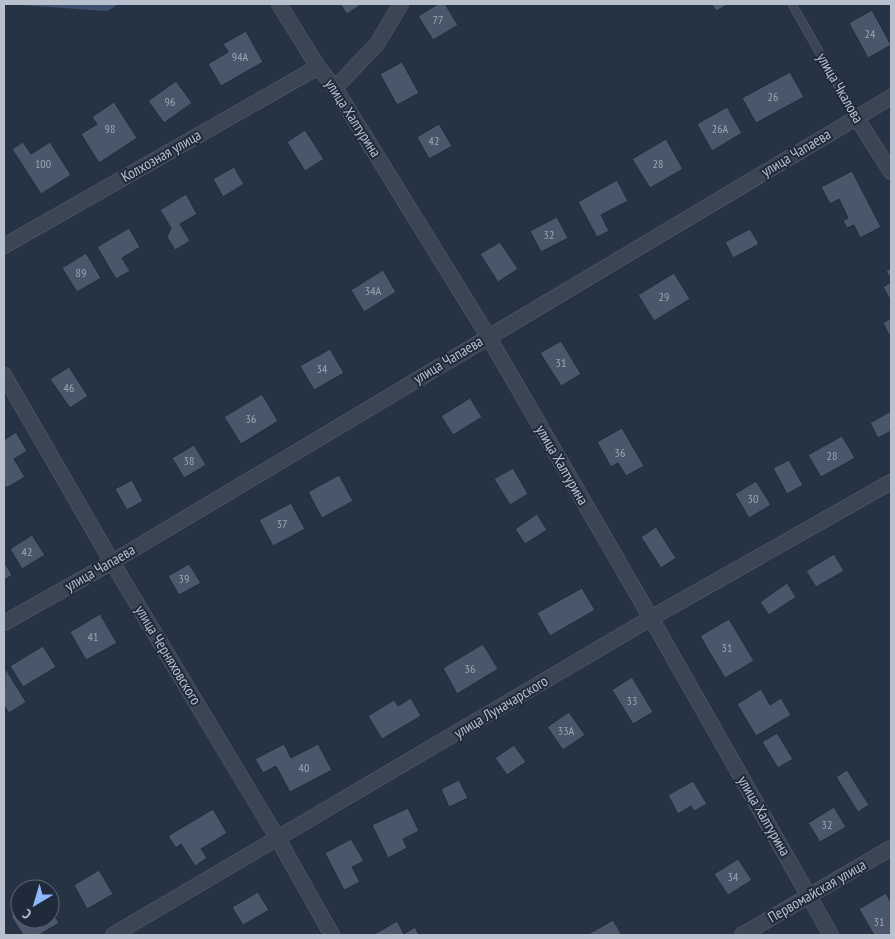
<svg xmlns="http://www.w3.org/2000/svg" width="895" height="939" font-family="'PT Sans Narrow',sans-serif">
  <rect width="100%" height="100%" fill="#263345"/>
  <!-- water -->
  <path fill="#3c506e" d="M8,4H119L107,11Z"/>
  <!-- building -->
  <g fill="#4a576b" stroke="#212c3c">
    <path d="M340,4H362L347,14Z"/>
    <path d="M438,4H445L458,25L433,40L418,16Z"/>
    <path d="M712,4H729L716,11Z"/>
    <path d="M872,10L891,45L868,58L849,23Z"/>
    <path d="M246,31L263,62L221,86L208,64L228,52L223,44Z"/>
    <path d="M402,62L419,93L397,105L380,74Z"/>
    <path d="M790,72L804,97L756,123L742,98Z"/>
    <path d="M176,81L192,103L164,123L148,101Z"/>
    <path d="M114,102L137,138L99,163L81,134L97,124L92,117Z"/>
    <path d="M727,107L742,133L712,151L697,124Z"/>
    <path d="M439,124L452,146L429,159L417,137Z"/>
    <path d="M305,130L324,159L305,171L287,142Z"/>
    <path d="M666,139L683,169L650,188L632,159Z"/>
    <path d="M23,142L31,154L50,142L71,175L41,194L12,149Z"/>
    <path d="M234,167L244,184L223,197L213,179Z"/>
    <path d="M852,171L881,227L860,238L854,225L847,228L843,221L848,218L839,199L830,204L821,187Z"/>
    <path d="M617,180L628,201L601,215L609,231L597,237L578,202Z"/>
    <path d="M186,194L197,214L180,224L190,241L175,250L167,237L171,228L160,210Z"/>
    <path d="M557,217L568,238L541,252L530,231Z"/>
    <path d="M129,228L140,247L122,258L130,271L116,279L97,247Z"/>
    <path d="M750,229L759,244L733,258L725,242Z"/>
    <path d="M500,242L518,269L498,282L480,254Z"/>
    <path d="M86,253L101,278L77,292L62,268Z"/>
    <path d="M891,268V280L886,271Z"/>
    <path d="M383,270L396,292L364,312L351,290Z"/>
    <path d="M674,273L690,299L654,321L638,295Z"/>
    <path d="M891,282V301L883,287Z"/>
    <path d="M891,318V334L889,335L883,323Z"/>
    <path d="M561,341L581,374L561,386L540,353Z"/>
    <path d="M330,349L344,373L314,390L300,366Z"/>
    <path d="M69,367L88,396L70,408L50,379Z"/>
    <path d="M262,394L278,421L241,444L224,417Z"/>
    <path d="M470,398L482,417L453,435L441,416Z"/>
    <path d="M891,411V431L878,438L870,423Z"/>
    <path d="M622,428L644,466L626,476L618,463L611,467L597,442Z"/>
    <path d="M16,432L27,451L14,459L25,477L6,488L4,484V440Z"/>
    <path d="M842,436L855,458L821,477L808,455Z"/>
    <path d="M194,445L206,465L184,478L172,458Z"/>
    <path d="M789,460L803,485L787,494L773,468Z"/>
    <path d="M513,468L528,494L510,505L494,479Z"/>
    <path d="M339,475L353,501L322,518L308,492Z"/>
    <path d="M132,480L143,501L127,510L115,489Z"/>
    <path d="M756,481L771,505L749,518L735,494Z"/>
    <path d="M291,503L305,529L273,546L259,520Z"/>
    <path d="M537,514L547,530L525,544L515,529Z"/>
    <path d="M656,527L676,558L661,568L641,537Z"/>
    <path d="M32,535L45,555L22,569L10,549Z"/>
    <path d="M834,554L844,571L816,587L806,571Z"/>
    <path d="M4,562L12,575L4,580Z"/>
    <path d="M189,564L201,583L179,595L168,576Z"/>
    <path d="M787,583L796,597L769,615L760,602Z"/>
    <path d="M582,588L595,610L550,636L537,613Z"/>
    <path d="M100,614L117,643L86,660L70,632Z"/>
    <path d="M729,619L754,661L725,678L700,636Z"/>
    <path d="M483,644L498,669L457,694L443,668Z"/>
    <path d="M43,646L56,667L23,687L10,666Z"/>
    <path d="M5,668L26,702L9,713L5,707L4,708Z"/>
    <path d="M632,677L653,712L633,724L612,690Z"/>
    <path d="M761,689L770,705L781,698L791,715L756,736L737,704Z"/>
    <path d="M411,698L421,716L382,739L368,716L394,700L398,706Z"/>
    <path d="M569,712L585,735L563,750L547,727Z"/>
    <path d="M777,733L793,759L778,768L762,742Z"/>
    <path d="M284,744L291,758L318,744L332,770L290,792L276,766L263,773L255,759Z"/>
    <path d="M514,745L526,762L507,775L495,758Z"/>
    <path d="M847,770L869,805L858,812L836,777Z"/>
    <path d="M459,780L468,798L449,807L441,789Z"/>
    <path d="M693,781L707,804L694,811L691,806L678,814L668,795Z"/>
    <path d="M834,807L846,827L820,842L808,823Z"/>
    <path d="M408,808L419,831L403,839L407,848L388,858L372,825Z"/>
    <path d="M213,809L227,833L201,849L207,858L195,866L181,844L176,848L168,836Z"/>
    <path d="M351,839L364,861L352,867L360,882L344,890L325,853Z"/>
    <path d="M738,859L752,880L728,895L714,874Z"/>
    <path d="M99,870L113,894L87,909L74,885Z"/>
    <path d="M258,892L269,910L243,925L232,907Z"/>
    <path d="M886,893L891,903V935H874L859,909Z"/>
    <path d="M50,909L59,923L39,935H23L11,916L20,910V919H50Z"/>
    <path d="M613,920L622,935H587Z"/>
    <path d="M397,921L404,934L415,927L419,935H373Z"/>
  </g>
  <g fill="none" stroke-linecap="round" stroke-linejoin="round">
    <!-- lane casing -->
    <g stroke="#596371" stroke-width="9">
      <path id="lane" d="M792,4L856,117"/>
    </g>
    <!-- street casing -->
    <g stroke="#596371" stroke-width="16">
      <g id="street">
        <path d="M279,4L318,67L335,88L488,336L651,618L831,935"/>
        <path d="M335,88L377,44L401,4"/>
        <path d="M856,117L891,172"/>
        <path d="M4,246L318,67"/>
        <path d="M4,375L112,562L278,839L332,935"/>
        <path d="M4,623L112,562L891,97"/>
        <path d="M113,935L651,618L891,482"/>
        <path d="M742,935L891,848"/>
      </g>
    </g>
    <!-- lane -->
    <use href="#lane" stroke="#3b4554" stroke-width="8"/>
    <!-- street -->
    <use href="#street" stroke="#3b4554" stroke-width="15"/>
  </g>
  <g text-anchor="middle" stroke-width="4" stroke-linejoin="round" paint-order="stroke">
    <!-- number labels -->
    <g font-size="12" fill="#9ca6b4">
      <text x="438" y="24">77</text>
      <text x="870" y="38">24</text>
      <text x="240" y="61">94А</text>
      <text x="773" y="101">26</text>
      <text x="170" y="106">96</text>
      <text x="110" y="133">98</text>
      <text x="720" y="133">26А</text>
      <text x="434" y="145">42</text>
      <text x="43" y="168">100</text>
      <text x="658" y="168">28</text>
      <text x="549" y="239">32</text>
      <text x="81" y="277">89</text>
      <text x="373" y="295">34А</text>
      <text x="664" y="301">29</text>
      <text x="561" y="367">31</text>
      <text x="322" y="373">34</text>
      <text x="69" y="392">46</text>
      <text x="251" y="423">36</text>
      <text x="620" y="457">36</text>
      <text x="832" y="460">28</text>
      <text x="189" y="465">38</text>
      <text x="753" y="503">30</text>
      <text x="282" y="528">37</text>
      <text x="27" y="556">42</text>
      <text x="184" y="583">39</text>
      <text x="93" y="641">41</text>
      <text x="727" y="652">31</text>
      <text x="470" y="673">36</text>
      <text x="632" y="705">33</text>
      <text x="566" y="735">33А</text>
      <text x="304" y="772">40</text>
      <text x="827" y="829">32</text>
      <text x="733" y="881">34</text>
      <text x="879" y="926">31</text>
    </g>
    <!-- street labels -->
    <g font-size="15" fill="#b8c0cd" stroke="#1f2a3a">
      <text transform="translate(840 88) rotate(60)" y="5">улица Чкалова</text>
      <text transform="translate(353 118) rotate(57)" y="5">улица Халтурина</text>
      <text transform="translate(796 153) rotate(-31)" y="5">улица Чапаева</text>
      <text transform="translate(161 156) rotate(-30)" y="5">Колхозная улица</text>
      <text transform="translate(448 360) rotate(-31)" y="5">улица Чапаева</text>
      <text transform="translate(562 465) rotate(60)" y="5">улица Халтурина</text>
      <text transform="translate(100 568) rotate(-30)" y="5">улица Чапаева</text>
      <text transform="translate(168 655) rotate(59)" y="5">улица Черняховского</text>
      <text transform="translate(501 707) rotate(-31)" y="5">улица Луначарского</text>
      <text transform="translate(764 816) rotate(60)" y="5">улица Халтурина</text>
      <text transform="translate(817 891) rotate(-30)" y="5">Первомайская улица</text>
    </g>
  </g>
  <!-- border -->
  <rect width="895" height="939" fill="none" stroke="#b8c0cd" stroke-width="10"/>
  <!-- north arrow -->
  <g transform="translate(35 904) rotate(218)"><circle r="24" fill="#1f2a3a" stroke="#5c6675"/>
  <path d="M0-4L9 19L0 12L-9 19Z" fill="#8fb8fc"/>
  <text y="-8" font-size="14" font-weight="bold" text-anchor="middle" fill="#b8c0cd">С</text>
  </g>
</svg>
